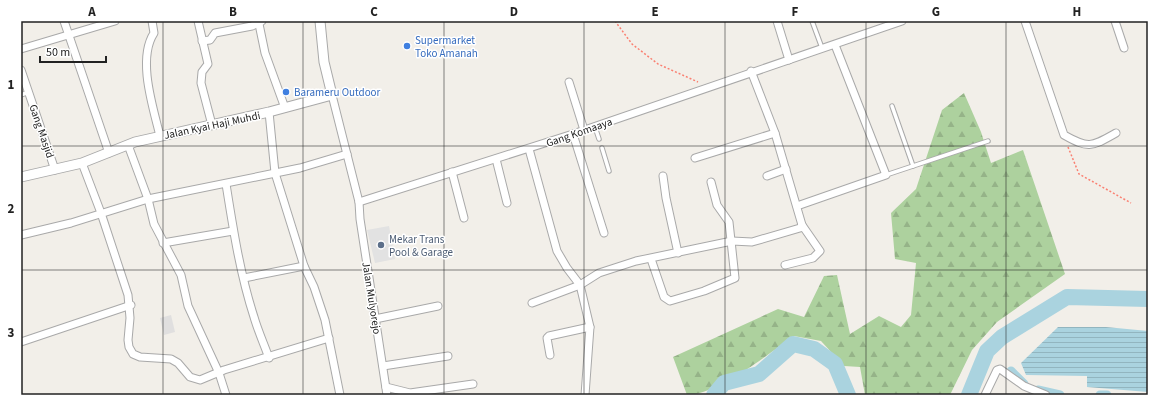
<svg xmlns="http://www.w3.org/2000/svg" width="1169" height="416" font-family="'Source Sans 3',sans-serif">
  <defs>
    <pattern id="forest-firs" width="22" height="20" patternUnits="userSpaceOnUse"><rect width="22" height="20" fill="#add19e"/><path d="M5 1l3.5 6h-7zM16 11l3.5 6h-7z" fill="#95b388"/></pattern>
    <pattern id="water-rules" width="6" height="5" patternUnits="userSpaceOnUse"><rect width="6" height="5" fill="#aad3df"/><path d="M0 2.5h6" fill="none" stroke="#92b5bf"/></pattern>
  </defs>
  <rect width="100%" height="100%" fill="#f2efe9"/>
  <!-- residential -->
  <path fill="#e0dfdf" d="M171,315L175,332L164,335L160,318Z"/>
  <!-- forest -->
  <path fill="url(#forest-firs)" d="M964,93L981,132L991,163L1023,150L1065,274L997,322L972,350L950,395H865L860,367L844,366L821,341L794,336C768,354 718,395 687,395L673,357L778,309L804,317L824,276L837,275L850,334L879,316L901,327L911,315L916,263L895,259L891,213L916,189L942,110Z"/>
  <!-- parking -->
  <path fill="#e2e2e2" d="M389,226L395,259L375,263L367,230Z"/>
  <!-- water -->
  <path fill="url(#water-rules)" d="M1058,327H1106L1148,331V392L1087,387V376L1026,375L1021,363Z"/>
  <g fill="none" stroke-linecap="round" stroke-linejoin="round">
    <!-- canal -->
    <g stroke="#aad3df" stroke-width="9">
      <path d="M1011,371L1024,384"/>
      <path d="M1038,390L1060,395"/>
      <path d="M1100,395H1107"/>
    </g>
    <!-- river -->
    <g stroke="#aad3df" stroke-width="16">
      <path d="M714,395L724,383L759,374L793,344L814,349L835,364L848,395"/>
      <path d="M969,395L987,351L1002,337L1067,297L1148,299"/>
    </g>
    <!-- service casing -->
    <g stroke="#a9a9a9" stroke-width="5.5">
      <g id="service">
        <path d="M812,21L822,48"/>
        <path d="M21,95L29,92"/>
        <path d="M892,106L913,166"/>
        <path d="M595,127L599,139"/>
        <path d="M602,148L609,171"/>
        <path d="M886,175L988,141"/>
      </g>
    </g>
    <!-- minor casing -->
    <g stroke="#a9a9a9" stroke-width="9">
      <g id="minor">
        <path d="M64,21L109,153"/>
        <path d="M152,21L154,33C137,59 153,107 160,136"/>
        <path d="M198,21L208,64L202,72L201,83L212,125"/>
        <path d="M777,21L789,60"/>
        <path d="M1025,21L1064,135C1089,149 1091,147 1116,133"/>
        <path d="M1115,21L1124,48"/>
        <path d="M259,24L265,53L285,108"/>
        <path d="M202,41L210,40L215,33L252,26L262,21"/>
        <path d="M21,49L115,21"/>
        <path d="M21,70L55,170"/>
        <path d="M569,82L584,130"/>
        <path d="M332,95L359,202L360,219L387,395"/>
        <path d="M269,112L275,173L304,266L314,287L325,320L340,395"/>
        <path d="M573,134L604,233"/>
        <path d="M128,145L148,199L154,224L181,275L188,306L219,373L226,395"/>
        <path d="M529,149L557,251L567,268L580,285L532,303"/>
        <path d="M695,158L775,133"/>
        <path d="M496,159L507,203"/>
        <path d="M82,163L101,213L128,295L130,318L128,340L129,347L133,354L140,357L171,359L178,363L190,377L200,380L224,370L329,338"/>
        <path d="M452,172L464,218"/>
        <path d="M663,176L666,198L678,253"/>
        <path d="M767,176L786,169"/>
        <path d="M226,184C233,228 240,274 254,317C258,331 264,344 269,358"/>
        <path d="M359,202L573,134L902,21"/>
        <path d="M797,206L886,175L835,45"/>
        <path d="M21,235L71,223L148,199L300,168L347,154"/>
        <path d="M163,243L233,231"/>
        <path d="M651,259L664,297L670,301L704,291L735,278L729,222L717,205L711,182"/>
        <path d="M785,265L813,258L820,251L802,225"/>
        <path d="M244,278L304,266"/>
        <path d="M375,319L438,306"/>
        <path d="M21,342L131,305"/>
        <path d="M550,355L547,338L549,336L590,327"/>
        <path d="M383,366L448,356"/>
        <path d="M386,387L410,393L473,384"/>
        <path d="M585,395L590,327L580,285L599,273L636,261L732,241L752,242L800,228L802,225L775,133L751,71"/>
        <path d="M985,395L997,370L1000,369L1024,386L1046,395"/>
      </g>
    </g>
    <!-- tertiary casing -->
    <g stroke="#a9a9a9" stroke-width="11">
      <path id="tertiary" d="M21,177L82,163L135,142L269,112L332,95L324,62L320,21"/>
    </g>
    <!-- path -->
    <g stroke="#fa8072" stroke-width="1.5" stroke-dasharray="2 2" stroke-linecap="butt">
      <path d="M615,21L632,44L658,64L698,82"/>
      <path d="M1068,147L1079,174L1131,203"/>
    </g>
    <!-- service -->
    <use href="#service" stroke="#fff" stroke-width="3.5"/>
    <!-- minor -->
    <use href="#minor" stroke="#fff" stroke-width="7"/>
    <!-- tertiary -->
    <use href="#tertiary" stroke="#fff" stroke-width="9"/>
  </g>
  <!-- grid -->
  <path fill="none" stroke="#222" stroke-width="1" stroke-opacity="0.55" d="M163,21V395M303,21V395M444,21V395M584,21V395M725,21V395M866,21V395M1006,21V395M21,146H1148M21,270H1148"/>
  <!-- markers -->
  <g fill="#3f7fe0" stroke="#fff" stroke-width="1.5">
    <circle cx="407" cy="46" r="4"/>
    <circle cx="286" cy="92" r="4"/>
  </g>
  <circle fill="#5c6f8a" stroke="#fff" stroke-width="1.5" cx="381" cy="245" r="4"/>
  <g text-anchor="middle" stroke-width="3" stroke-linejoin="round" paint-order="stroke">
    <!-- shop labels -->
    <g font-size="11" fill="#366cbe" stroke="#fff" text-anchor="start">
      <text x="415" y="44">Supermarket<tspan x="415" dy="13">Toko Amanah</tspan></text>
      <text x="294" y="96">Barameru Outdoor</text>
    </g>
    <!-- street labels -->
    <g font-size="11" fill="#222" stroke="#fff">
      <text transform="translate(212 125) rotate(-12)" y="4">Jalan Kyai Haji Muhdi</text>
      <text transform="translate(42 131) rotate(71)" y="4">Gang Masjid</text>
      <text transform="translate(579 132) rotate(-19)" y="4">Gang Komaaya</text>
      <text transform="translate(372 298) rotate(81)" y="4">Jalan Mulyorejo</text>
    </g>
    <!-- service labels -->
    <g font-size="11" fill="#4e5e75" stroke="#fff" text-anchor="start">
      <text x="389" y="243">Mekar Trans<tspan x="389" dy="13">Pool &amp; Garage</tspan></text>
    </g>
  </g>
  <!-- border -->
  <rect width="1169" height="416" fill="none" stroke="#ffffff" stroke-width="44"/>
  <!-- scale -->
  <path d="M40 56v6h66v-6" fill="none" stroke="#222222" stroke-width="2"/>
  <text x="46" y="56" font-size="12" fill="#222222" stroke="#ffffff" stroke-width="3" paint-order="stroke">50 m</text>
  <rect x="22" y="22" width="1125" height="372" fill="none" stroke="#222" stroke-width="1.5"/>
  <g font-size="13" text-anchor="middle" font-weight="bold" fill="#222">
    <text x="92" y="16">A</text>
    <text x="233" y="16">B</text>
    <text x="374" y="16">C</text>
    <text x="514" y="16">D</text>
    <text x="655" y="16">E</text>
    <text x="795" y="16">F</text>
    <text x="936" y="16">G</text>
    <text x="1077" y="16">H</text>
    <text x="11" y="89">1</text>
    <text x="11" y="213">2</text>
    <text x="11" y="337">3</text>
  </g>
</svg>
